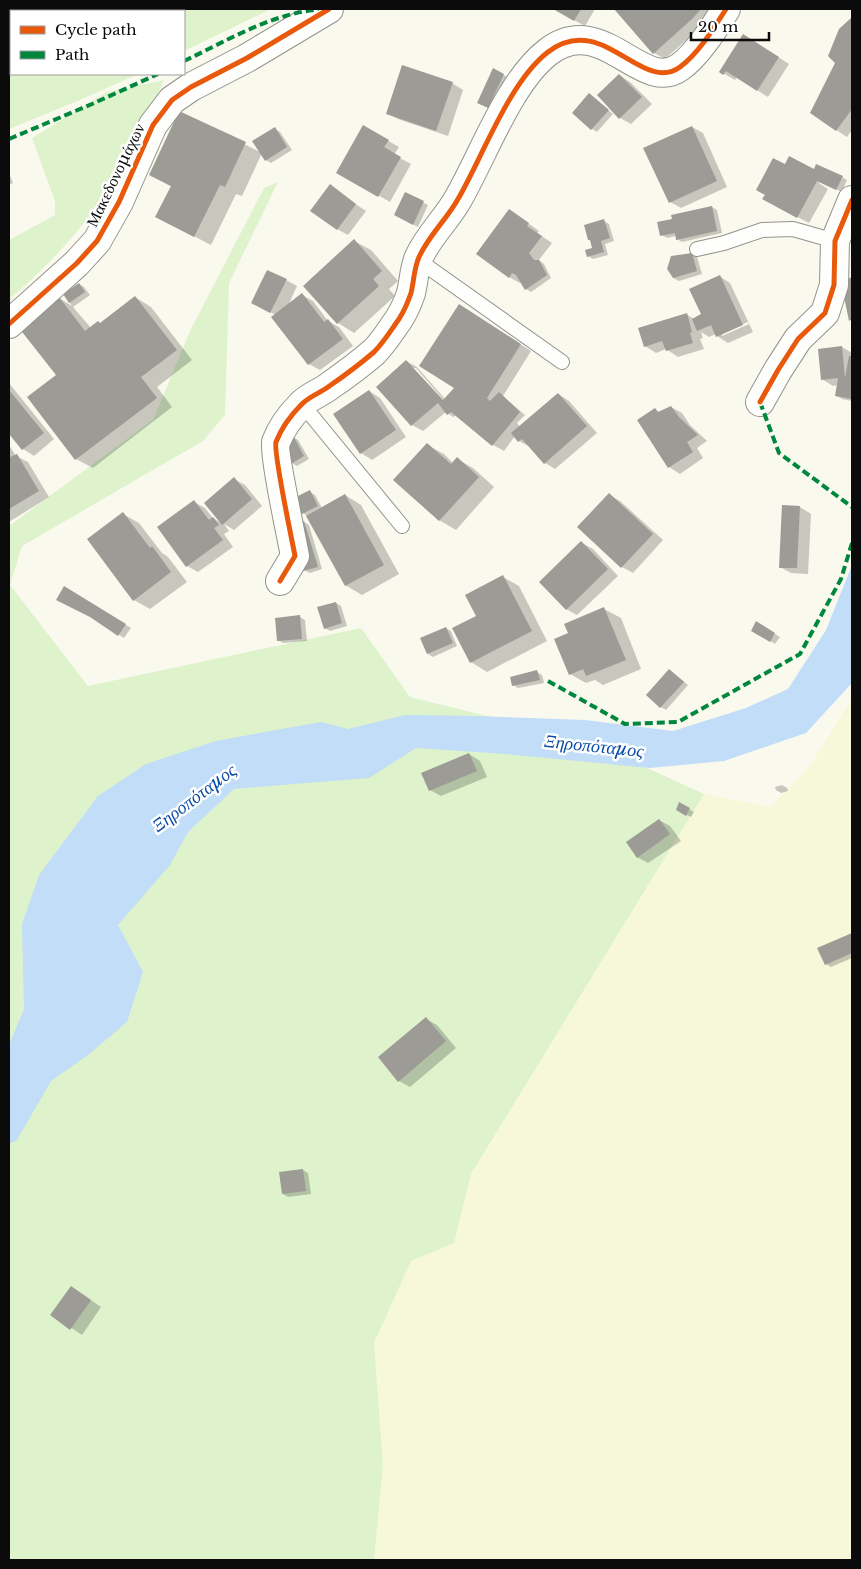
<svg xmlns="http://www.w3.org/2000/svg" width="861" height="1569" font-family="'Libre Baskerville',serif">
  <rect width="100%" height="100%" fill="#faf9ee"/>
  <!-- farmland -->
  <path fill="#f7f8d9" d="M852,698V1560H374L383,1466L374,1343L411,1261L454,1243L471,1175L704,794L770,807L810,766Z"/>
  <!-- green -->
  <g fill="#def2cc">
    <path d="M174,9H271L184,51V11H166Z"/>
    <path d="M11,53V74H138L80,100L9,129V54Z"/>
    <path d="M164,80C152,108 138,144 122,170C96,213 48,268 9,299V240L55,215V201L32,138L107,92Z"/>
    <path d="M278,182L229,283L225,415L203,441L22,546L10,585L88,686L361,628L410,697L588,741L704,794L471,1174L454,1243L411,1261L374,1343L383,1466L374,1560H9V526L153,420L190,331L264,188Z"/>
  </g>
  <!-- water -->
  <path fill="#c1ddf7" d="M852,565V683L806,733L724,761L650,768L506,754L416,748L369,778L234,789L188,832L170,865L118,925L143,972L127,1022L88,1055L51,1081L17,1140L9,1144V1045L24,1009L22,924L39,875L98,796L146,764L216,741L321,722L348,729L405,715L476,716L585,720L673,731L746,708L788,689L826,630Z"/>
  <!-- shadow -->
  <g fill="#0003" fill-rule="evenodd">
    <path d="M554,9H595L585,26Z"/>
    <path d="M615,9H716L703,25L665,59L654,53Z"/>
    <path d="M851,19L852,20V130L847,137L811,113L836,62Z"/>
    <path d="M755,42L789,64L768,97L737,77L735,80L721,72Z"/>
    <path d="M494,70L509,78L494,110L484,105Z"/>
    <path d="M619,75L630,82L652,104L631,124L620,118Z"/>
    <path d="M452,83L463,90L448,136L398,119L387,113Z"/>
    <path d="M594,98L613,114L597,132L592,129Z"/>
    <path d="M180,112L260,152L275,129L280,132L292,150L271,163L266,160L262,153L242,196L236,194L211,245L157,217L172,187L150,175Z"/>
    <path d="M364,127L399,147L394,155L411,164L390,202L338,172Z"/>
    <path d="M692,127L703,133L727,187L681,208L670,202Z"/>
    <path d="M785,166L842,177L847,180L842,192L819,182V183L828,189L809,223L775,205Z"/>
    <path d="M9,173L13,183L9,185Z"/>
    <path d="M339,193L366,211L348,235L337,229Z"/>
    <path d="M406,194L428,205L418,227L400,218Z"/>
    <path d="M712,207L717,210L722,233L682,242L677,239L676,236L667,238L662,235L674,220Z"/>
    <path d="M510,210L539,231L537,233L552,243L539,260L544,264L551,278L531,292L526,289L522,281L520,283L509,277Z"/>
    <path d="M604,221L609,224L614,241L605,244L608,255L593,259L588,256L594,248L592,241L589,240Z"/>
    <path d="M354,241L371,250L398,281L389,289L395,296L354,333L338,323Z"/>
    <path d="M692,254L697,257L702,274L679,281L673,278Z"/>
    <path d="M719,276L730,283L753,332L728,343L717,336L716,334L709,337L701,332L703,338L700,339L704,349L678,357L666,349L656,353L645,346L686,314L694,319L702,315ZM748,322L749,324L722,336V333Z"/>
    <path d="M852,278V321L850,320L843,283Z"/>
    <path d="M286,280L297,286L288,306L302,295L313,301L328,321L339,327L353,346L320,370L309,364L276,315L263,309Z"/>
    <path d="M79,284L84,287L90,295L73,307L91,328L101,324L135,297L151,307L192,360L157,387L172,407L93,468L76,459L58,375L59,298L72,306L64,294Z"/>
    <path d="M475,315L531,351L503,396L525,415L517,423L520,427L558,394L569,401L597,433L555,469L545,463L530,447L519,441L515,436L504,451L493,445L457,415L453,417L446,412L423,431L412,425L406,361L417,367L445,399L456,388ZM412,368H416L447,404L445,405Z"/>
    <path d="M842,347L852,353V401L842,399L837,396L838,385L833,386L822,379Z"/>
    <path d="M9,383L54,439L34,456L23,449L9,432Z"/>
    <path d="M369,391L380,398L406,437L372,460L361,453Z"/>
    <path d="M671,407L682,413L690,425L707,441L697,448L703,458L680,474L669,467L655,410L660,412Z"/>
    <path d="M293,437L298,440L309,459L297,466L292,463Z"/>
    <path d="M9,445L16,456L28,462L49,497L9,522Z"/>
    <path d="M427,445L444,454L453,463L457,459L473,468L494,487L456,530L439,520Z"/>
    <path d="M234,479L245,485L262,506L234,530L224,524L229,531L224,534L233,547L198,572L187,566L194,502L205,508L213,518L223,524Z"/>
    <path d="M310,492L315,495L322,508L345,495L361,505L399,574L362,595L345,585L307,516L303,513Z"/>
    <path d="M609,495L620,501L663,540L633,573L622,567Z"/>
    <path d="M800,507L811,514L808,574L791,573L780,567Z"/>
    <path d="M123,514L139,523L162,553L168,557L187,582L150,609L134,600Z"/>
    <path d="M304,522L309,525L322,569L310,573L304,570Z"/>
    <path d="M582,543L593,549L618,576L577,615L566,609Z"/>
    <path d="M503,577L519,586L547,641L487,672L471,662L477,616Z"/>
    <path d="M64,588L131,628L124,638L94,618Z"/>
    <path d="M336,603L341,606L347,626L330,631L325,628Z"/>
    <path d="M604,609L621,618L641,669L603,685L595,680L586,683L570,674V633Z"/>
    <path d="M300,617L305,620L307,641L283,643L278,640Z"/>
    <path d="M757,623L780,637L775,644L753,630Z"/>
    <path d="M446,628L451,631L457,646L433,657L428,654Z"/>
    <path d="M670,670L688,685L666,710L661,707Z"/>
    <path d="M537,672L542,675L544,683L518,688L513,685Z"/>
    <path d="M469,754L480,761L487,777L441,796L430,790Z"/>
    <path d="M782,785L787,788L788,791L781,793L776,790L775,787Z"/>
    <path d="M680,804L694,812L691,817L677,810Z"/>
    <path d="M659,820L670,826L681,841L648,863L637,857Z"/>
    <path d="M852,934V958L831,967L826,964L819,948Z"/>
    <path d="M426,1019L437,1025L456,1048L410,1087L399,1081Z"/>
    <path d="M303,1170L308,1173L311,1194L288,1197L283,1194Z"/>
    <path d="M82,1294L101,1307L82,1335L52,1315Z"/>
  </g>
  <!-- building -->
  <g fill="#9c9b95">
    <path d="M553,9H581L574,21Z"/>
    <path d="M614,9H701L692,19L653,54Z"/>
    <path d="M851,18L852,19V109L836,131L810,113L835,63L828,56L839,29Z"/>
    <path d="M743,34L779,57L757,91L726,71L723,75L719,72Z"/>
    <path d="M402,65L453,82L436,131L386,114Z"/>
    <path d="M493,68L504,74L488,108L477,103Z"/>
    <path d="M619,74L642,97L619,119L597,95Z"/>
    <path d="M589,93L609,110L591,130L572,113Z"/>
    <path d="M179,111L246,142L225,187L220,185L194,237L155,217L171,186L149,175Z"/>
    <path d="M363,125L389,140L384,147L401,157L378,197L336,173Z"/>
    <path d="M692,126L717,181L669,203L643,148Z"/>
    <path d="M275,127L287,147L265,161L252,141Z"/>
    <path d="M789,156L814,169L816,164L843,176L836,190L817,181L797,218L762,199L765,195L756,190L773,158L785,164Z"/>
    <path d="M330,184L356,204L337,230L310,211Z"/>
    <path d="M405,192L424,201L413,225L394,215Z"/>
    <path d="M712,206L717,231L676,240L675,233L660,236L657,222L672,219L671,215Z"/>
    <path d="M509,209L529,223L527,226L542,236L529,253L534,260H539L547,275L525,290L516,275L512,273L509,278L476,254Z"/>
    <path d="M604,219L610,238L601,241L604,252L587,257L585,250L592,248L590,240H588L584,225Z"/>
    <path d="M354,239L382,271L373,279L379,286L337,324L303,286Z"/>
    <path d="M692,253L697,271L673,278L667,269L671,256Z"/>
    <path d="M267,270L287,279L270,313L251,303Z"/>
    <path d="M720,275L743,325L716,337L711,325L697,331L692,319L701,314L689,289Z"/>
    <path d="M852,277V319L849,321L841,282Z"/>
    <path d="M79,283L85,292L69,303L63,294Z"/>
    <path d="M302,293L324,322L328,319L343,339L308,365L271,317Z"/>
    <path d="M135,296L177,350L141,377L157,398L75,460L27,397L56,375L19,328L59,297L85,331L98,321L100,323Z"/>
    <path d="M459,304L521,344L487,398L490,401L499,392L520,412L492,446L451,412L447,415L438,403L411,426L376,387L406,360L443,400L454,388L419,366Z"/>
    <path d="M687,313L692,332L690,333L693,343L666,351L662,341L644,347L638,328Z"/>
    <path d="M842,346L845,378L849,356H852V399L835,396L838,378L821,380L818,349Z"/>
    <path d="M9,390L44,433L22,450L9,434Z"/>
    <path d="M369,390L396,430L360,454L333,414Z"/>
    <path d="M558,393L587,426L544,464L522,439L518,442L511,433Z"/>
    <path d="M671,406L679,417L698,435L687,442L693,452L668,468L637,420L655,408L658,412Z"/>
    <path d="M293,435L304,456L291,464L280,443Z"/>
    <path d="M427,443L451,464L457,457L479,477L439,521L393,480Z"/>
    <path d="M17,454L39,491L9,509V455L10,457Z"/>
    <path d="M234,477L252,499L222,525L204,503Z"/>
    <path d="M310,490L318,506L302,514L294,498Z"/>
    <path d="M609,493L653,534L621,568L577,527Z"/>
    <path d="M345,494L384,565L345,586L306,516Z"/>
    <path d="M194,500L209,520L213,517L219,525L214,528L223,540L186,567L157,527Z"/>
    <path d="M782,505L800,506L797,568H779Z"/>
    <path d="M123,512L150,548L152,546L171,572L133,601L87,539Z"/>
    <path d="M304,521L318,567L303,571L290,525Z"/>
    <path d="M581,541L608,569L566,610L539,582Z"/>
    <path d="M503,575L532,631L470,663L452,628L476,616L465,595Z"/>
    <path d="M64,586L126,624L118,636L90,617L56,600Z"/>
    <path d="M336,602L342,623L324,629L317,607Z"/>
    <path d="M604,607L626,660L586,676L583,669L569,675L554,639L568,633L564,624Z"/>
    <path d="M300,615L302,639L277,641L275,618Z"/>
    <path d="M756,621L775,633L770,642L751,631Z"/>
    <path d="M446,627L453,643L427,654L420,638Z"/>
    <path d="M669,669L684,682L660,708L646,695Z"/>
    <path d="M537,670L540,680L512,686L510,677Z"/>
    <path d="M469,753L477,771L429,791L421,773Z"/>
    <path d="M679,802L690,808L686,816L676,810Z"/>
    <path d="M659,819L670,834L637,858L626,842Z"/>
    <path d="M852,933V953L825,965L817,948Z"/>
    <path d="M426,1017L446,1041L398,1082L378,1057Z"/>
    <path d="M303,1169L306,1191L282,1194L279,1172Z"/>
    <path d="M71,1286L91,1300L70,1330L50,1315Z"/>
  </g>
  <g fill="none" stroke-linecap="round" stroke-linejoin="round">
    <!-- lane casing -->
    <g stroke="#93928d" stroke-width="16">
      <g id="lane">
        <path d="M697,249L724,243L762,230L793,229L835,241"/>
        <path d="M418,260L562,362"/>
        <path d="M302,404L402,526"/>
      </g>
    </g>
    <!-- street casing -->
    <g stroke="#93928d" stroke-width="30">
      <g id="street">
        <path d="M9,324L77,263L97,241L119,202L153,125L172,100L191,87L247,58L329,9"/>
        <path d="M760,402L778,370L798,339L825,313L834,285L835,241L852,200"/>
        <path d="M280,581L295,556C292,540 273,451 276,442C281,429 291,415 301,405C308,397 320,393 328,387C344,376 360,364 374,352C384,342 391,330 399,319C404,311 408,302 411,293C414,281 414,268 419,257C429,235 447,219 458,199C483,156 509,82 548,52C602,10 642,95 680,67C698,54 714,28 726,9"/>
      </g>
    </g>
    <!-- highway casing -->
    <g stroke="#807f7a" stroke-width="30">
      <g id="highway">
        <path d="M46,11L56,9"/>
        <path d="M9,20H11"/>
      </g>
    </g>
    <!-- lane -->
    <use href="#lane" stroke="#fefefc" stroke-width="14"/>
    <!-- street -->
    <use href="#street" stroke="#fefefc" stroke-width="28"/>
    <!-- highway -->
    <use href="#highway" stroke="#eae0d2" stroke-width="28"/>
    <!-- quiet -->
    <g stroke="#00873e" stroke-width="4" stroke-dasharray="8 4" stroke-linecap="butt">
      <path d="M184,61C229,40 275,11 326,9"/>
      <path d="M9,139L92,104L158,74"/>
      <path d="M760,402L779,453L852,507"/>
      <path d="M548,681L625,724L678,722L800,654L841,579L852,543"/>
    </g>
    <!-- cycleway casing -->
    <g stroke="#fff" stroke-width="8">
      <g id="cycleway">
        <path d="M9,324L77,263L97,241L119,202L153,125L172,100L191,87L247,58L329,9"/>
        <path d="M760,402L778,370L798,339L825,313L834,285L835,241L852,200"/>
        <path d="M280,581L295,556C292,540 273,451 276,442C281,429 291,415 301,405C308,397 320,393 328,387C344,376 360,364 374,352C384,342 391,330 399,319C404,311 408,302 411,293C414,281 414,268 419,257C429,235 447,219 458,199C483,156 509,82 548,52C602,10 642,95 680,67C698,54 714,28 726,9"/>
      </g>
    </g>
    <!-- cycleway -->
    <use href="#cycleway" stroke="#e8590c" stroke-width="5"/>
  </g>
  <g text-anchor="middle" stroke-width="5" stroke-linejoin="round" paint-order="stroke">
    <!-- street labels -->
    <g font-size="16" fill="#0b0b0b" stroke="#fff">
      <text transform="translate(115 175) rotate(-64)" y="6">Μακεδονομάχων</text>
    </g>
    <!-- water labels -->
    <g font-size="18" font-style="italic" fill="#0b4da6" stroke="#fff">
      <text transform="translate(594 746) rotate(6)" y="6">Ξηροπόταμος</text>
      <text transform="translate(194 798) rotate(-37)" y="6">Ξηροπόταμος</text>
    </g>
  </g>
  <!-- border -->
  <rect width="861" height="1569" fill="none" stroke="#0b0b0b" stroke-width="20"/>
  <!-- legend -->
  <rect x="10" y="10" width="175" height="65" fill="#ffffff" stroke="#9d9d9d"/>
  <rect x="20" y="26" width="25" height="8" fill="#e8590c" stroke="#9d9d9d"/>
  <text x="55" y="35" font-size="15" fill="#0b0b0b">Cycle path</text>
  <rect x="20" y="51" width="25" height="8" fill="#00873e" stroke="#9d9d9d"/>
  <text x="55" y="60" font-size="15" fill="#0b0b0b">Path</text>
  <!-- scale -->
  <path d="M691 32v8h78v-8" fill="none" stroke="#0b0b0b" stroke-width="2.5"/>
  <text x="698" y="32" font-size="15" fill="#0b0b0b" stroke="#ffffff" stroke-width="4" paint-order="stroke">20 m</text>
</svg>
